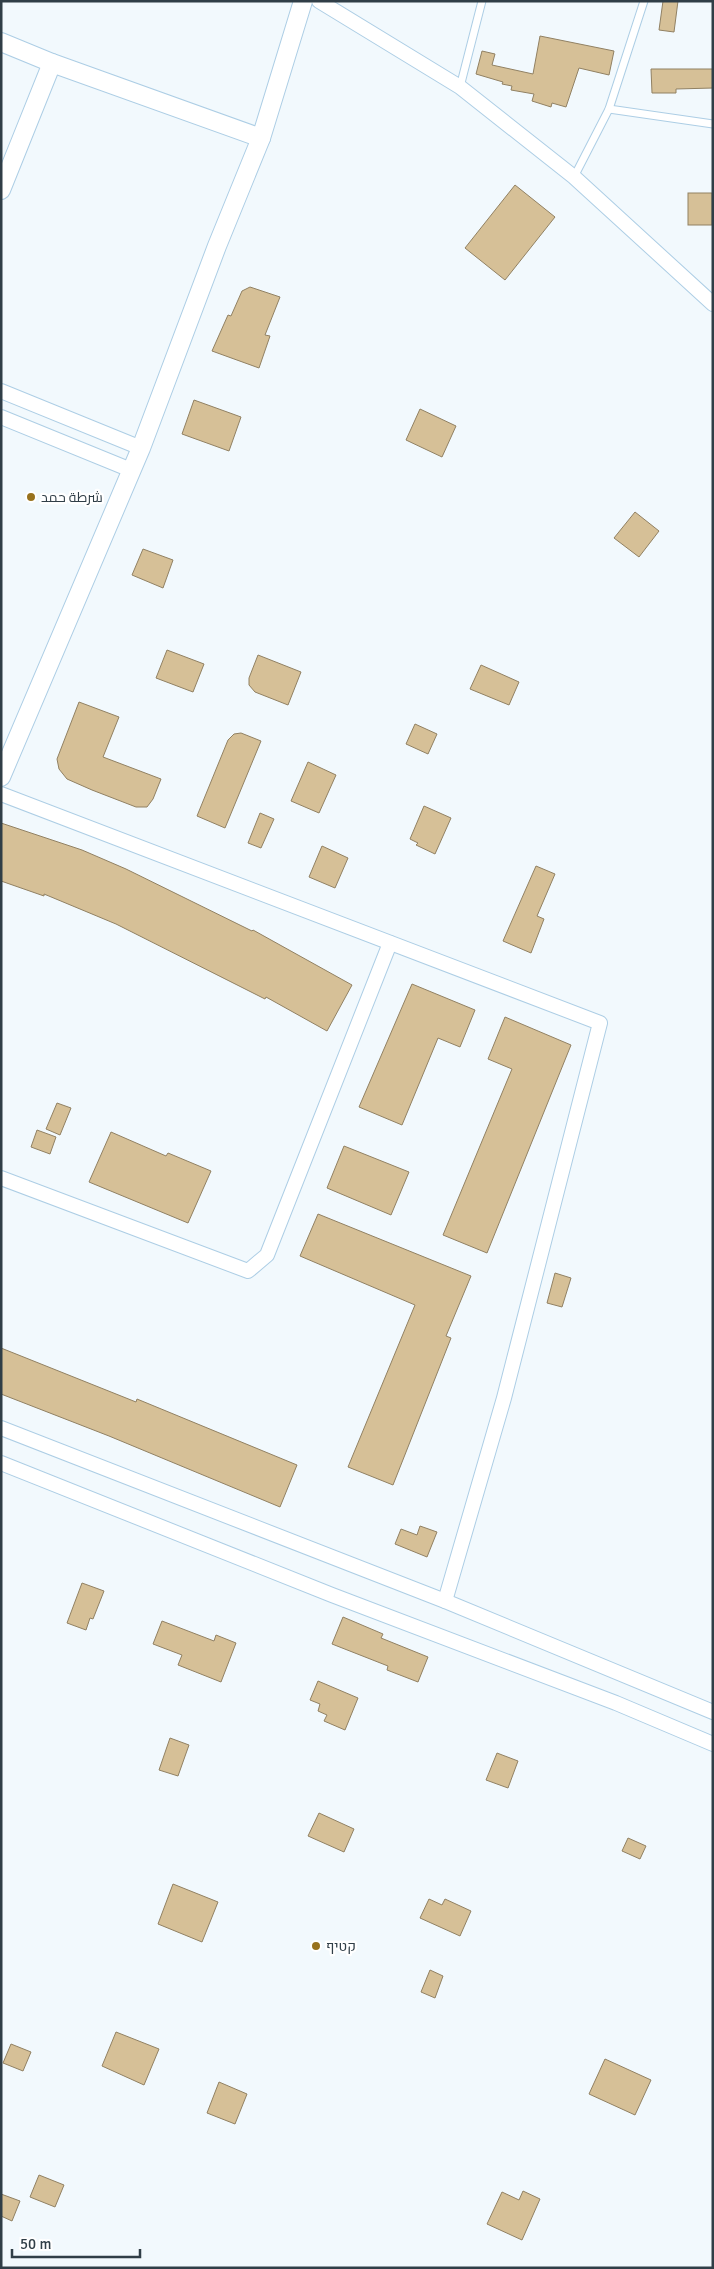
<svg xmlns="http://www.w3.org/2000/svg" width="714" height="2269" font-family="Signika,Cairo,Heebo,sans-serif">
  <rect width="100%" height="100%" fill="#f2f9fd"/>
  <!-- building -->
  <g fill="#d6c097" stroke="#918163">
    <path d="M663,1H678L674,32L659,30Z"/>
    <path d="M540,36L614,51L609,75L579,68L566,107L552,103L551,107L532,101L534,94L511,90L512,86L502,84L503,82L476,74L482,51L495,54L492,65L533,74Z"/>
    <path d="M651,69H713V88L676,89V93H652Z"/>
    <path d="M515,185L555,217L505,280L465,248Z"/>
    <rect x="688" y="193" width="24" height="32"/>
    <path d="M250,287L280,297L265,335L270,336L259,368L212,351L228,315L231,316L242,291Z"/>
    <path d="M194,400L241,417L229,451L182,434Z"/>
    <path d="M420,409L456,426L442,457L406,440Z"/>
    <path d="M635,512L659,531L639,557L614,538Z"/>
    <path d="M143,549L173,560L163,588L132,575Z"/>
    <path d="M167,650L204,664L193,692L156,678Z"/>
    <path d="M258,655L301,672L288,705L255,692L249,685V678Z"/>
    <path d="M481,665L519,682L509,705L470,689Z"/>
    <path d="M79,702L119,717L103,757L161,779L153,799L147,807H136L92,790L67,779L59,769L57,759Z"/>
    <path d="M415,724L437,734L428,754L406,744Z"/>
    <path d="M241,733L261,741L225,828L197,816L228,740L234,734Z"/>
    <path d="M308,762L336,775L319,813L291,801Z"/>
    <path d="M424,806L451,818L435,854L416,845L418,843L410,839Z"/>
    <path d="M260,813L274,819L261,848L248,843Z"/>
    <path d="M1,823L82,850L126,869L252,931L253,930L352,985L327,1031L266,997L265,999L116,924L44,894V896L1,881Z"/>
    <path d="M322,846L348,858L335,888L309,877Z"/>
    <path d="M536,866L555,874L537,916L544,919L531,953L503,941Z"/>
    <path d="M412,984L475,1010L460,1047L438,1038L402,1125L359,1107Z"/>
    <path d="M505,1017L571,1045L487,1253L443,1235L512,1069L488,1059Z"/>
    <path d="M57,1103L71,1108L60,1135L46,1129Z"/>
    <path d="M37,1130L56,1137L50,1154L31,1147Z"/>
    <path d="M111,1132L166,1156L168,1153L211,1171L188,1223L89,1182Z"/>
    <path d="M344,1146L409,1172L391,1215L327,1188Z"/>
    <path d="M318,1214L471,1276L446,1336L451,1338L393,1485L348,1467L415,1305L300,1256Z"/>
    <path d="M555,1273L571,1278L562,1307L547,1303Z"/>
    <path d="M1,1348L136,1402L137,1399L297,1465L280,1507L109,1436L1,1394Z"/>
    <path d="M420,1526L437,1532L427,1557L395,1544L401,1529L417,1535Z"/>
    <path d="M82,1583L104,1591L93,1619L90,1618L86,1630L67,1623Z"/>
    <path d="M343,1617L383,1634L381,1638L428,1657L418,1682L387,1670L388,1666L332,1644Z"/>
    <path d="M162,1621L214,1641L216,1635L236,1643L221,1682L178,1665L182,1655L153,1644Z"/>
    <path d="M318,1681L358,1698L345,1730L324,1721L327,1715L318,1711L320,1704L310,1700Z"/>
    <path d="M170,1738L189,1745L178,1776L159,1770Z"/>
    <path d="M497,1753L518,1761L508,1788L486,1780Z"/>
    <path d="M319,1813L354,1829L344,1852L308,1836Z"/>
    <path d="M628,1838L646,1846L640,1859L622,1851Z"/>
    <path d="M173,1884L218,1902L202,1942L158,1924Z"/>
    <path d="M429,1899L442,1905L445,1899L471,1911L460,1936L420,1918Z"/>
    <path d="M430,1970L443,1976L435,1998L421,1992Z"/>
    <path d="M116,2032L159,2049L144,2085L102,2066Z"/>
    <path d="M11,2044L31,2052L23,2071L3,2063Z"/>
    <path d="M605,2059L651,2080L635,2115L589,2094Z"/>
    <path d="M219,2082L247,2094L235,2124L207,2113Z"/>
    <path d="M39,2175L64,2185L55,2207L30,2197Z"/>
    <path d="M523,2191L540,2199L522,2240L487,2224L502,2192L519,2200Z"/>
    <path d="M1,2194L20,2201L12,2221L1,2216Z"/>
  </g>
  <g fill="none" stroke-linecap="round" stroke-linejoin="round">
    <!-- service casing -->
    <g stroke="#adcee5" stroke-width="9">
      <g id="service">
        <path d="M460,87L482,1"/>
        <path d="M609,109L713,124"/>
        <path d="M574,177L609,109L644,1"/>
      </g>
    </g>
    <!-- minor casing -->
    <g stroke="#adcee5" stroke-width="16">
      <g id="minor">
        <path d="M319,1L460,87L574,177L713,304"/>
        <path d="M1,391L141,448"/>
        <path d="M1,417L131,470"/>
        <path d="M1,794L600,1023L504,1398L445,1601"/>
        <path d="M1,1178L248,1271L267,1255L390,943"/>
        <path d="M1,1428L445,1601L713,1712"/>
        <path d="M1,1463L332,1595L616,1703L713,1744"/>
      </g>
    </g>
    <!-- tertiary casing -->
    <g stroke="#adcee5" stroke-width="20">
      <g id="tertiary">
        <path d="M1,42L52,63L261,138"/>
        <path d="M1,190L52,63"/>
        <path d="M1,777L141,448L217,246L261,138L303,1"/>
      </g>
    </g>
    <!-- service -->
    <use href="#service" stroke="#fff" stroke-width="7"/>
    <!-- minor -->
    <use href="#minor" stroke="#fff" stroke-width="14"/>
    <!-- tertiary -->
    <use href="#tertiary" stroke="#fff" stroke-width="18"/>
  </g>
  <!-- markers -->
  <g fill="#98721d" stroke="#fff" stroke-width="2">
    <circle cx="31" cy="497" r="5"/>
    <circle cx="316" cy="1946" r="5"/>
  </g>
  <g text-anchor="middle" stroke-width="4.5" stroke-linejoin="round" paint-order="stroke">
    <!-- poi labels -->
    <g font-size="14" fill="#303e47" stroke="#fff" text-anchor="start">
      <text x="41" y="502">شرطة حمد</text>
      <text x="326" y="1951">קטיף</text>
    </g>
  </g>
  <!-- border -->
  <rect width="714" height="2269" fill="none" stroke="#303e47" stroke-width="5"/>
  <!-- scale -->
  <path d="M12 2249v8h128v-8" fill="none" stroke="#303e47" stroke-width="2.5"/>
  <text x="20" y="2249" font-size="15" fill="#303e47" stroke="#ffffff" stroke-width="4" paint-order="stroke">50 m</text>
</svg>
